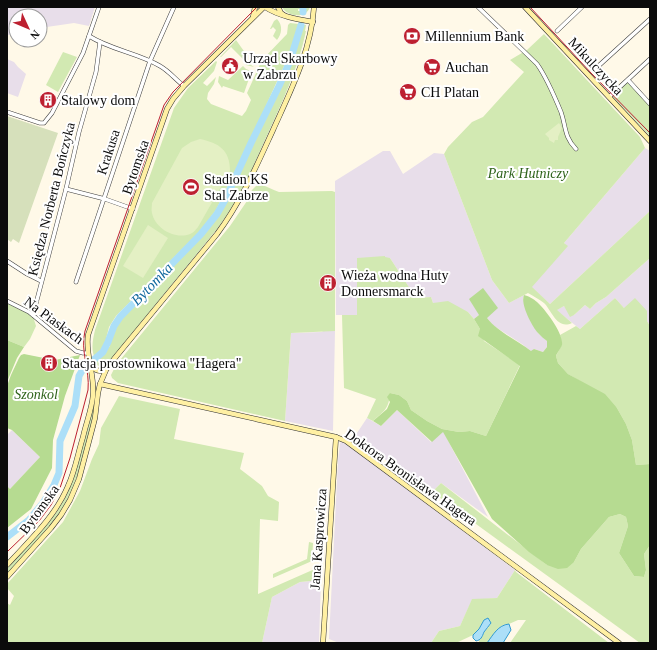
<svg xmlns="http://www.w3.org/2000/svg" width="657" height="650" font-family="Georgia,serif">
  <rect width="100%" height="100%" fill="#fff9e8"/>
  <!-- industrial -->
  <g fill="#e8deea">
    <path d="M7,7H95L89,26L74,23L40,28V16H16V32H15V34L7,35Z"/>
    <path d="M7,59L14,62L18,67L26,74L18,97L7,93Z"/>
    <path d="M645,148L650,151V211L550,304L531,287L567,246L564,243Z"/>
    <path d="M383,151H390L403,174L434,153L444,154L492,280L509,303L524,295L523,298L538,333L547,341V347L543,352L534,349L532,352L522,344L494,326L487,318L479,315L474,319L468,312L433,303L431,297L416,298L390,258L357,315H336L335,181Z"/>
    <path d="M650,258V326L647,321L624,308L615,298L580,329L556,310L564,306L574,315L585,305L590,309L596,303L606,297Z"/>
    <path d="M323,331H335L333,431L285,421L291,333L322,332Z"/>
    <path d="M397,410L431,442L443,431L488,517L441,483L432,492L391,464L355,436L367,418L381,426Z"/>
    <path d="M12,430L40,457L10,489L7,486V435Z"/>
    <path d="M343,441L515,570L497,598L472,600L460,626L439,631L431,643H339L329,639L338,461L340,443Z"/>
    <path d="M321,580L319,643H262L272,597L300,582Z"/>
  </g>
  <!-- green -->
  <g fill="#d2e9b2">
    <path d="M282,7H301V9H298V11H301V12L305,13L306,7H310C306,19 287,17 282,7Z"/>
    <path d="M277,19C283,25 282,34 277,40L273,36L276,30L273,27L271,29H270L274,21Z"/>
    <path d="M290,23L299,24L297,34L284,66L259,121L216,210L201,230L116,316L109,327L104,347L94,356C91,347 93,339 95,330L174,108L188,88L216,61L217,62L214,71L203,83L207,86L216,77L214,84L208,93L207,99L211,104L242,116L246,111L251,100L247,93L262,60L287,34L288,25Z"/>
    <path d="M303,25H306L305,31H306C298,69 281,105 265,140C251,171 238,201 217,229L107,364L101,367L97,365L95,362L110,346C110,344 110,342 110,339C111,328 123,316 130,309L194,245L213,223L227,200L287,71L293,58Z"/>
    <path d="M544,34L640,137L645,148L564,243L568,246L532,287L550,304L650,211V258L606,297L596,303L590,309L585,305L574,315L570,317L564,306L557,310L572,323C557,330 552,311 544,303C539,299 533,296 528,293L509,303L492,280L444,154L448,147L472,122L483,117L524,72L510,60L527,50Z"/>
    <path d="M236,40L246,54L248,63L254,67L246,65L243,59L231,47L221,57H220Z"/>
    <path d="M63,52L77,57L58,92L46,85Z"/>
    <path d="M243,66L246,69L251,71V73L244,93L223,86L222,88L218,82L219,76L228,80Z"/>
    <path d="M629,82L650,104V136L613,97L614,95L626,83Z"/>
    <path d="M261,185C267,186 273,190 279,192L332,191L335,192V331L291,333L285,421L118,383L112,378L111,375L116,365L230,226L247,201L252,190L256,186Z"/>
    <path d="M385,256V257L390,258L416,298L431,297L433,303L448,301L468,312L474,319L480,329L484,341L520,365L486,436L470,431L459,432L442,429L427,421L411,410L407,401L399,395L390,393C389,409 384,411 373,421L367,418L376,399L344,388L342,315H357V258Z"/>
    <path d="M615,298L624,308L635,298L647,311V321L650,326V464L636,465L632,440L626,424L617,408L580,381L568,374L558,363L556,356L562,344L560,335L576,326L580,329Z"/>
    <path d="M7,301L32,313L36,326L30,339L24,347L7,340Z"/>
    <path d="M119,396L180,409L174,439L244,453L240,469L262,486L268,496L279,502L278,521L260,519L258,594L317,568L320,569L318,574L321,580L300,582L272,597L262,643H7V603L10,605L14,596L7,588V584L63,522L80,491L92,459L99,444L101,428Z"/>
    <path d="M93,407H95L91,425L78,474L73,488L65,504L53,523L7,574V569L49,522L58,510L66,496L75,473Z"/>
    <path d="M441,483L547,565L574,562L581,549L609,517L620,514L626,517L628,526L619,553L634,576L644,577L646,570L644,554L650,545V643H640L432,492Z"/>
    <path d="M309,542L313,543L312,561L273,578V574L307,559Z"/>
    <path d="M515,570L516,572L609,643H510L526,620H518L509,624L503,625L498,629L487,643H479V640L482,637L485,631L491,624L484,620L479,629L473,635L456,643H431L439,631L460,626L472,599L497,598Z"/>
  </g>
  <!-- forest -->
  <g fill="#b6db91">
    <path d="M483,288L498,308L487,318C498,332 517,340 531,351L534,349L543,352L547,347V341C544,339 541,336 538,333C532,326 520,304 524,295C528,296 534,299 537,302C545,309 564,334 562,345C561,348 557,353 556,356L558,363L568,374L605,394L617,408L626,424L632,440L636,465L650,464V545L644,554L646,570L644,577L634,576L619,553L628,526L626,517L620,514L609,517L581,549L574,562L567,568L558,569L547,565L529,552L492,519L443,432L432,442L397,410L381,426L373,421L387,409L390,402L387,397L390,393L399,395L407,401L411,410L427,421L442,429L459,432L470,431L486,436L520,366L478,336L480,329L474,319L479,315L469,299Z"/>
    <path d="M7,340L24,347L17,358L7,382Z"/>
    <path d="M24,354L44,358L43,366L54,367L55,360L80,355L65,396L53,440L52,468L31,509L7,528V486L10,489L40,457L12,430L7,428V386L11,375L19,358L21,355Z"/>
  </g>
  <!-- cemetery -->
  <path fill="#d6e0bb" d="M7,116L58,133L19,243L13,239L11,242L7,239Z"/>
  <!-- pitch -->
  <g fill="#e4f0c4">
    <path d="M559,123L562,128L561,129V130L558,137V140H555L554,143L549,140V138L545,134Z"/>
    <path d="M200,139C219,143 230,150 230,171L198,227C196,229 194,232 192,233C177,241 155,229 152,213C151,210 152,206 152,203L182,148L191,142Z"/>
    <path d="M148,225L168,238L143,278L123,266Z"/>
  </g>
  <!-- water -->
  <g fill="#acdff8" stroke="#319ad0">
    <path d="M488,618L491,623C489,626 486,629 484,632C482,637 481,640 476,641L473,638V635L479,629L484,620Z"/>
    <path d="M509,624L511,630L503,643H487C493,635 498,625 509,624Z"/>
  </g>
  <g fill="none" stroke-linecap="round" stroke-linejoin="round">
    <!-- river -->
    <g stroke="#acdff8" stroke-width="7">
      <path d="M303,12V7"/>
      <path d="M7,537L29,520L43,503L54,485L59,473L60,441L75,406L79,376L83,369L103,352L108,342L114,326L120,317L201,234L217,214L225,200L251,143L279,86L290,61L301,25"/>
    </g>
    <!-- street casing -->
    <g stroke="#3e3e3e" stroke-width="4.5">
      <g id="street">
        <path d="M478,7L537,64C547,78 554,95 561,112C566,126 564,137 576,149"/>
        <path d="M557,31L582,7"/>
        <path d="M89,36C111,50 138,53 160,66C169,71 176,80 184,86"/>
        <path d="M594,70L650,19"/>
        <path d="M628,80L650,104"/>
        <path d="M609,97L650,59"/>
        <path d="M7,112L40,123H44L52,113L83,53L99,7"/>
        <path d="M66,189L105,199L133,209"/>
        <path d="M7,261L27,274L41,281"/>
        <path d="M76,282L150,61L174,7"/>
        <path d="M7,301L29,312L76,351L83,353H88"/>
        <path d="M33,315L66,189L79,132L96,72L100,42"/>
      </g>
    </g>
    <!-- secondary casing -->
    <g stroke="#2d2d2d" stroke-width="5.5">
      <g id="secondary">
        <path d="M265,7C279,16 296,19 313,22"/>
        <path d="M278,7L281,13L284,15"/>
        <path d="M525,7L650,141"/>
        <path d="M253,17L255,7"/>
        <path d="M91,366C96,371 101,373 107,368"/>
        <path d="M100,384L336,437L346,441L619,643"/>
        <path d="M7,565C29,541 55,517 68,486C75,471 78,453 83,437C86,423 92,409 93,395C95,375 85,355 88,335L167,109L173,99L184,86L264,7"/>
        <path d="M7,577L51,528L61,515L70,500L79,479L93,426L95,418L98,393L100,384L106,370L114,359L217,234C241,202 256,167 273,130C291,90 311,51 314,7"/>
        <path d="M323,643L336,437"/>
      </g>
    </g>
    <!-- street -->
    <use href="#street" stroke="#fff" stroke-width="3.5"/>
    <!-- secondary -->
    <use href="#secondary" stroke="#fff0a3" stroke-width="4.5"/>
    <!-- tram -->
    <g stroke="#bd2030" stroke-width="1">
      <path d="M530,7L591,73L650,133"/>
      <path d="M7,552L39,521L51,505L60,488L70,458L88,390C90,370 80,351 85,331L164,105L173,92L257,7"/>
    </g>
  </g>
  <!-- icons -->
  <defs>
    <g id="bank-disc" transform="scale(0.9)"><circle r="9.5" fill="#bd2030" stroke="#fff"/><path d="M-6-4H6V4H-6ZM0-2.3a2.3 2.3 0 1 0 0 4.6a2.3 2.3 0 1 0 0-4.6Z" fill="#fff"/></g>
    <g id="civic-disc" transform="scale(0.9)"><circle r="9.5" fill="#bd2030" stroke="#fff"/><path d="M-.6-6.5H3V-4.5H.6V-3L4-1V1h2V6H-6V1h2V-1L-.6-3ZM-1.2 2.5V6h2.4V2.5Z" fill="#fff"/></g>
    <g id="supermarket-disc" transform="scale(0.9)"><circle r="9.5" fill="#bd2030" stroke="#fff"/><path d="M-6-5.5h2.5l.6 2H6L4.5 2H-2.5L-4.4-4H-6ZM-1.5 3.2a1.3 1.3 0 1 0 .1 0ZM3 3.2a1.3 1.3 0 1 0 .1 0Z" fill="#fff"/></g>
    <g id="building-disc" transform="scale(0.9)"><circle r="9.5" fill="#bd2030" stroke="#fff"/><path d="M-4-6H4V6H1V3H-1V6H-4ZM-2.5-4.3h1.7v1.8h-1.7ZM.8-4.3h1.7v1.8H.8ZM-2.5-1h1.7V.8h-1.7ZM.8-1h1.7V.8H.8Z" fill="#fff"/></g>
    <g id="stadium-disc" transform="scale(0.9)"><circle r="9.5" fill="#bd2030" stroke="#fff"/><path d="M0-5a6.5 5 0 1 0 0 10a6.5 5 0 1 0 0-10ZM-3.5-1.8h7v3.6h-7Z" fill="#fff"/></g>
  </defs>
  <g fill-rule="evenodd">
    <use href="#bank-disc" x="412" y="36"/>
    <use href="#civic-disc" x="230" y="66"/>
    <use href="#supermarket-disc" x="432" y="67"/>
    <use href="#supermarket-disc" x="408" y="92"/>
    <use href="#building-disc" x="48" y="100"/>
    <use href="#stadium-disc" x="191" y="187"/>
    <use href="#building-disc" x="328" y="283"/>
    <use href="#building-disc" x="49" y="363"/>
  </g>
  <g text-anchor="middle" stroke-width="4" stroke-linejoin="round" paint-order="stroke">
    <!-- poi labels -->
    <g font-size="14" fill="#0b0b0b" stroke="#fff" text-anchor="start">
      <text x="425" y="41">Millennium Bank</text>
      <text x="243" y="63">Urząd Skarbowy<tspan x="243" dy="16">w Zabrzu</tspan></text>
      <text x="445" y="72">Auchan</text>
      <text x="421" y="97">CH Platan</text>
      <text x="61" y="105">Stalowy dom</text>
      <text x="204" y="184">Stadion KS<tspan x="204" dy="16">Stal Zabrze</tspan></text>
      <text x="341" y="280">Wieża wodna Huty<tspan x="341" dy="16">Donnersmarck</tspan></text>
      <text x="62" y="368">Stacja prostownikowa "Hagera"</text>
    </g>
    <!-- street labels -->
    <g font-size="14" fill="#0b0b0b" stroke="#fff">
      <text transform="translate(596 66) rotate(47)" y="5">Mikulczycka</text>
      <text transform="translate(108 152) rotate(-72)" y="5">Krakusa</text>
      <text transform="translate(135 167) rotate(-71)" y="5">Bytomska</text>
      <text transform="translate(51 199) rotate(-76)" y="5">Księdza Norberta Bończyka</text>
      <text transform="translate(54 320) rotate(36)" y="5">Na Piaskach</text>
      <text transform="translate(411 477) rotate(35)" y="5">Doktora Bronisława Hagera</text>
      <text transform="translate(39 509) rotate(-54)" y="5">Bytomska</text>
      <text transform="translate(318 539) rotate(-86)" y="5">Jana Kasprowicza</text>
    </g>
    <!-- park labels -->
    <g font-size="14" font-style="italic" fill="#2e631a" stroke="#fff">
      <text x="528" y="178">Park Hutniczy</text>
      <text x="36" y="399">Szonkol</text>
    </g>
    <!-- water labels -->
    <g font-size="15" font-style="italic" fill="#12699e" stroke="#fff">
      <text transform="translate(152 284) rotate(-46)" y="5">Bytomka</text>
    </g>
  </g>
  <!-- border -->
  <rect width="657" height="650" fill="none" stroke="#0b0b0b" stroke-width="16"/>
  <!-- north arrow -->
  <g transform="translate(28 28) rotate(134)"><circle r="19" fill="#ffffff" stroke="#9d9d9d"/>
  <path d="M0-3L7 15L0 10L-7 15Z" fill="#bd2030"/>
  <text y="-6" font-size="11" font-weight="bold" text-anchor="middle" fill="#0b0b0b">N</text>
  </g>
</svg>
